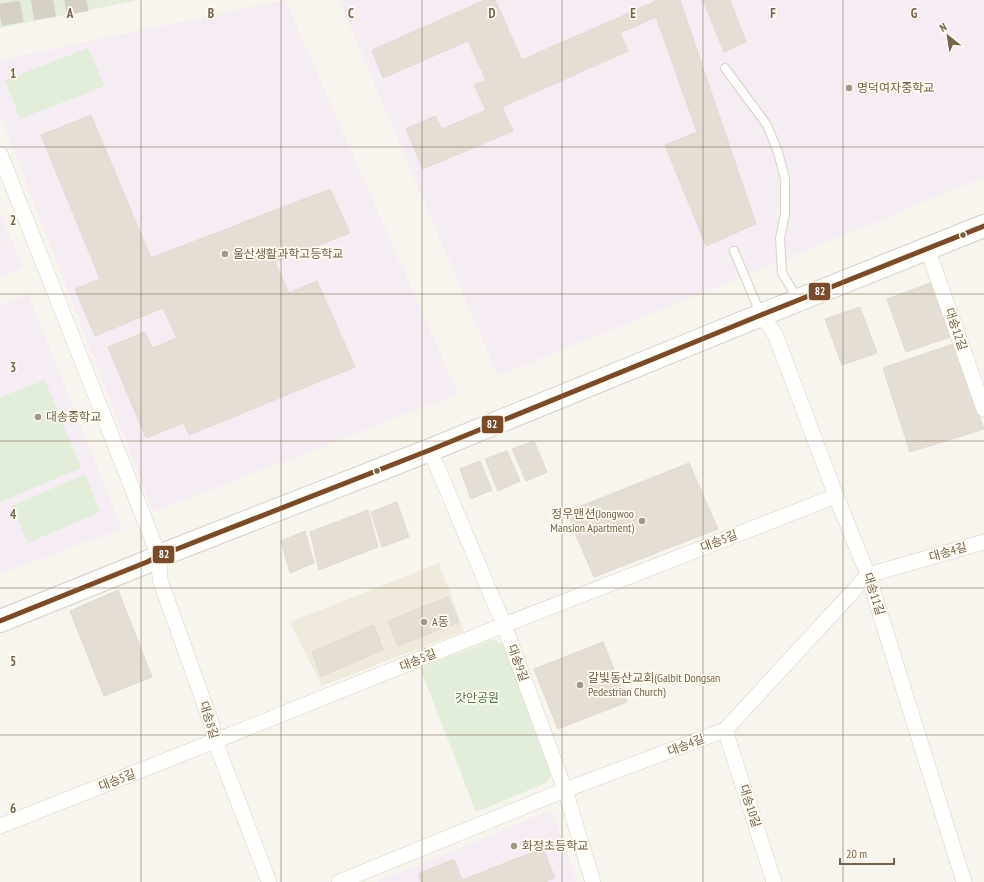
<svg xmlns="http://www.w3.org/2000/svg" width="984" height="882" font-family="'PT Sans Narrow','Noto Sans KR',sans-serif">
  <rect width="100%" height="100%" fill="#f7f5ee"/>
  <!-- residential -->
  <path fill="#f0eadc" d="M439,563L464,631L322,686L290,622Z"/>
  <!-- education -->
  <g fill="#f6edf4">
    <path d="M285,0L458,394L153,512L0,114V60Z"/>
    <path d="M339,0H984V177L779,262L498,376Z"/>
    <path d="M0,211L23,268L0,277Z"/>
    <path d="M28,294L122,529L0,574V305Z"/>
    <path d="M552,810L577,882H377Z"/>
  </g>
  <!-- green -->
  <g fill="#e2eed9">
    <path d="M0,0H138L0,28Z"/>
    <path d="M88,48L105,86L20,119L5,80Z"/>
    <path d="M45,380L81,468L0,502V397Z"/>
    <path d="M85,474L100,512L28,543L12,506Z"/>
    <path d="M494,639L503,645L553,773L546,783L476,812L420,668Z"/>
  </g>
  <!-- building -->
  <g fill="#e4ded5" stroke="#e0dad0">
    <path d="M485,0H495L522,60L656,1L655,0H680L756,224L706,246L665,145L697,132L656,17L620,33L628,51L502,107L513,131L423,169L406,129L435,116L442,129L486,110L474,85L486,80L468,41L383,78L372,50Z"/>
    <path d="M703,0H730L746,42L724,52Z"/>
    <path d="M91,115L151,258L330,189L350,233L275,262L289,293L317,281L355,367L189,435L184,423L146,438L108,347L145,332L152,348L177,338L163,308L95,336L75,289L100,279L41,135Z"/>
    <path d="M933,282L953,336L906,352L887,299Z"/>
    <path d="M860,307L877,353L842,365L825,319Z"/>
    <path d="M953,344L984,429L910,452L883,368Z"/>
    <path d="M534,441L547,472L526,481L512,449Z"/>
    <path d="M507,451L520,481L498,491L485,459Z"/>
    <path d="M480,461L492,490L471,499L460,469Z"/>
    <path d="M689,463L718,529L594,577L566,512Z"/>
    <path d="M397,502L409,537L382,547L371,512Z"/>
    <path d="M368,510L378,547L319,570L310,532Z"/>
    <path d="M305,531L314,563L290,573L281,541Z"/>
    <path d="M118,590L152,677L104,696L70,611Z"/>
    <path d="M448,597L459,622L398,646L388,621Z"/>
    <path d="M374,625L383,650L321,676L312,652Z"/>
    <path d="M603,642L627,702L558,729L534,669Z"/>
    <path d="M543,848L555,878L545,882H421L418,874L454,859L462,880Z"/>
  </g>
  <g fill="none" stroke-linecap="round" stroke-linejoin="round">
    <!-- highway-tunnel -->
    <path stroke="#d6d0c6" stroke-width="22" stroke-dasharray="22 11" stroke-linecap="butt" d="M0,15L87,0"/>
    <!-- lane casing -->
    <g stroke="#d5d1c9" stroke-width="10">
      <g id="lane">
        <path d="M725,68L767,125L778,152L785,179V214L780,238L782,273L798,299"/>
        <path d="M734,251L761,315"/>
      </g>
    </g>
    <!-- street casing -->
    <g stroke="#d5d1c9" stroke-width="16">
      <g id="street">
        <path d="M0,154L159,556L160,580L212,725L215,741L269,882"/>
        <path d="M927,248L984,409"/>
        <path d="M761,315L775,334L836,496L868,575L964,882"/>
        <path d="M430,450L504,625L565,790L593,882"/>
        <path d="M725,730L774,882"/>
        <path d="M0,826L215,741L504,625L836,496"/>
        <path d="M339,882L565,790L725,730L868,575L984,542"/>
      </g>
    </g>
    <!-- secondary casing -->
    <g stroke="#d6d1c9" stroke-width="24">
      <path id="secondary" d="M0,621L147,562L159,556L430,450L761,315L984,226"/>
    </g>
    <!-- lane -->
    <use href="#lane" stroke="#fefefc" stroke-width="8"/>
    <!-- street -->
    <use href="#street" stroke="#fefefc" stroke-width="15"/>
    <!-- secondary -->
    <use href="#secondary" stroke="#fefefc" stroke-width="22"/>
    <!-- bus-1 casing -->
    <g stroke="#fefbf0" stroke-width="8">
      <path id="bus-1" d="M0,621L147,562L159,556L430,450L761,315L984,226"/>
    </g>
    <!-- bus-1 -->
    <use href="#bus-1" stroke="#7a4b2a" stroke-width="5"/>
  </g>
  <!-- grid -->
  <path fill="none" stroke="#75634e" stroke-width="1" stroke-opacity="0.55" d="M141,0V882M281,0V882M422,0V882M562,0V882M703,0V882M843,0V882M0,147H984M0,294H984M0,441H984M0,588H984M0,735H984"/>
  <!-- markers -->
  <g fill="#a29686" stroke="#fefbf0" stroke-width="1.5">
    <circle cx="849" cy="88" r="4"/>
    <circle cx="225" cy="254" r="4"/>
    <circle cx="38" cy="417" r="4"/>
    <circle cx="642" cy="521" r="4"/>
    <circle cx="424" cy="622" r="4"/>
    <circle cx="580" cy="685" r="4"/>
    <circle cx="514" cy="846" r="4"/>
  </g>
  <g fill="#75634e" stroke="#fefbf0" stroke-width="1.5">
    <circle cx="963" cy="235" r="3.5"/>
    <circle cx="377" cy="471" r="3.5"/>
  </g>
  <g text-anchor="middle" stroke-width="3.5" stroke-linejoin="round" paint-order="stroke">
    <!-- poi labels -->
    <g font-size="12" fill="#75634e" stroke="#fefbf0" text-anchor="start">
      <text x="857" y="92">명덕여자중학교</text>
      <text x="233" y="258">울산생활과학고등학교</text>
      <text x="46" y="421">대송중학교</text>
      <text x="634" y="518" text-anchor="end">정우맨션(Jongwoo<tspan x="634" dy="14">Mansion Apartment)</tspan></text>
      <text x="432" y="626">A동</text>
      <text x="588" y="682">갈빛동산교회(Galbit Dongsan<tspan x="588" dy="14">Pedestrian Church)</tspan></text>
      <text x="522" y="850">화정초등학교</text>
    </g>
    <!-- street labels -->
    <g font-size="12" fill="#75634e" stroke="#fefbf0">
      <text transform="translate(956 329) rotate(71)" y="4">대송12길</text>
      <text transform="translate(719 541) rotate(-21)" y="4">대송5길</text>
      <text transform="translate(948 552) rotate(-16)" y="4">대송4길</text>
      <text transform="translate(874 594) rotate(72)" y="4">대송11길</text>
      <text transform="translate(418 660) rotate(-22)" y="4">대송5길</text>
      <text transform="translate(518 663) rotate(70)" y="4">대송9길</text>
      <text transform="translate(209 720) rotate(73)" y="4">대송8길</text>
      <text transform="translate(686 745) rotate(-21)" y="4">대송4길</text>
      <text transform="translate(117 780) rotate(-21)" y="4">대송5길</text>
      <text transform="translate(750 806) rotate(72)" y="4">대송10길</text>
    </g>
    <!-- park labels -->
    <g font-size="12" fill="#4c7a47" stroke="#fefbf0">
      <text x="477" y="702">갓안공원</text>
    </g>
  </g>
  <g font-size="13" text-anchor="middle" font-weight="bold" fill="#75634e" stroke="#fefbf0" stroke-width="3.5" stroke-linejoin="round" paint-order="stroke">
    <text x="70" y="18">A</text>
    <text x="211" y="18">B</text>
    <text x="351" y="18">C</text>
    <text x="492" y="18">D</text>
    <text x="633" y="18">E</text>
    <text x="773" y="18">F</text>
    <text x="914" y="18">G</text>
    <text x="13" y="78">1</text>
    <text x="13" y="225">2</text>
    <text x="13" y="372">3</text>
    <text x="13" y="519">4</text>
    <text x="13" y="666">5</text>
    <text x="13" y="813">6</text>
  </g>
  <g stroke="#fefbf0" stroke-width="1.5">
    <rect x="808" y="282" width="23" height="19" rx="4" fill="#7a4b2a"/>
    <rect x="481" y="415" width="23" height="19" rx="4" fill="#7a4b2a"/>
    <rect x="152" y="545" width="23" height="19" rx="4" fill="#7a4b2a"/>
  </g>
  <g font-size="11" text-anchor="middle" font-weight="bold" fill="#fff">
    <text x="820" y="295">82</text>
    <text x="492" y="428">82</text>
    <text x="164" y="558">82</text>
  </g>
  <!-- north arrow -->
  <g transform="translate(948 36) rotate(330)" stroke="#fefbf0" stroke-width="3" paint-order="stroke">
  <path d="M0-3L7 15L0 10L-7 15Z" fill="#75634e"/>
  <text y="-6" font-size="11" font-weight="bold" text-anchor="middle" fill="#75634e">N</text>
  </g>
  <!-- scale -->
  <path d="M840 858v6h54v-6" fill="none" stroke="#75634e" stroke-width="2"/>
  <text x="846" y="858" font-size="12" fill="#75634e" stroke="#fefbf0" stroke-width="3" paint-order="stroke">20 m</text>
</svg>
